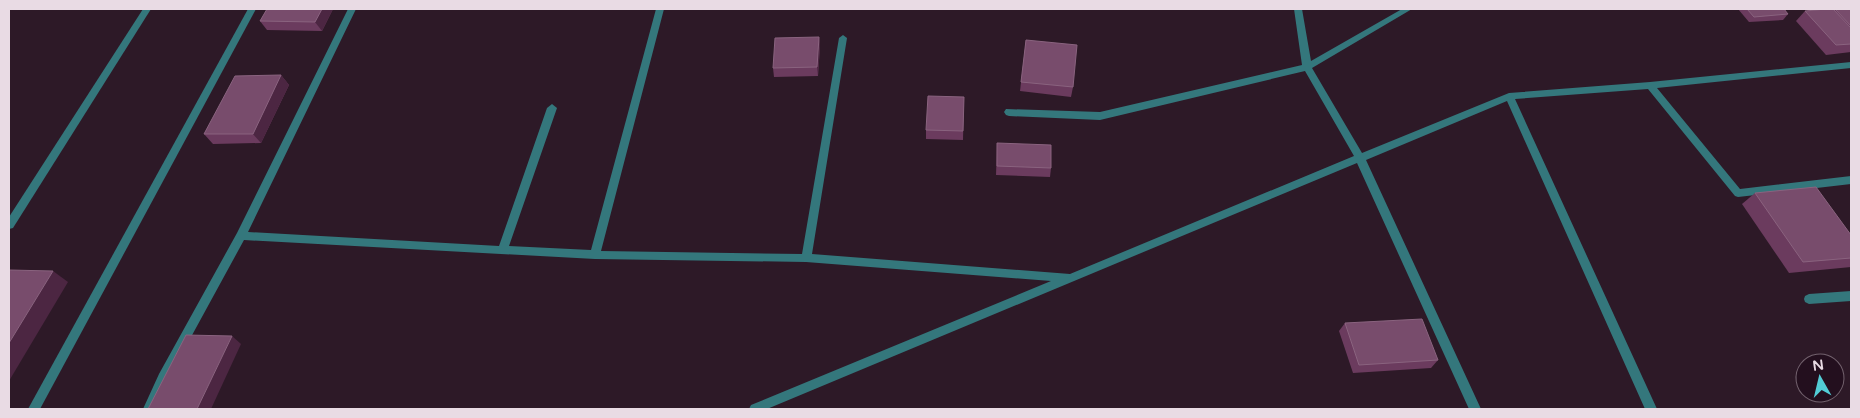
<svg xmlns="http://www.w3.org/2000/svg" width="1860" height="418" font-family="'Varela Round',sans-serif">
  <rect width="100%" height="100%" fill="#2d1927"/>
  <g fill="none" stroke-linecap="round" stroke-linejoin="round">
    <!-- street -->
    <g fill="#34777c" fill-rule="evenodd">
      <path d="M143,9H151L13,228L9,229V217Z"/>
      <path d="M248,9H256L40,409H28Z"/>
      <path d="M348,9H356L248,232L499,246L547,108L552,104L557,108L509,246L591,250L656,9H664L601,251L802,254L839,38L843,35L847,38L812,254L1070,274L1354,156L1305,71L1100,120L1009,116L1006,115L1004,112L1006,109L1100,112L1302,65L1294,9H1302L1311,61L1402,9H1412L1312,68L1362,153L1509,93L1650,82L1851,62V68L1657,88L1740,189L1851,176V184L1738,197L1735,196L1648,89L1515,99L1657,409H1645L1507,101L1366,160L1481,409H1469L1357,163L767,409H749L751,405L1051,281L806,262L595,259L244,240L167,381L155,409H143L159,374L237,233Z"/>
      <path d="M1851,291V301L1809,304L1805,302L1804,299L1805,296L1809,294Z"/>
    </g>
  </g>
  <!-- wall -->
  <g fill="#6b3b5e">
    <path d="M333,9L322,31L267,30L260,21Z"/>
    <path d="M1738,9H1784L1788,14L1783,20L1749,22Z"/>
    <path d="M1826,9H1851V52L1826,55L1796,21L1805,11Z"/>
    <path d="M819,37L820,46L818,76L774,77L773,68Z"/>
    <path d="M1026,40L1073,87L1071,97L1020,91Z"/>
    <path d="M281,75L289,85L261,143L213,144L204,134Z"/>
    <path d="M964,97L963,140L926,139V130Z"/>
    <path d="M997,143L1051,168L1050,177L996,175Z"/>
    <path d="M1755,193L1851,235V267L1789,273L1742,204Z"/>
    <path d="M1345,323L1438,360L1431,368L1353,373L1339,331Z"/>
  </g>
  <!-- shaded-wall -->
  <g fill="#4c2642">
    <path d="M322,9H333L322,31L315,22Z"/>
    <path d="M819,37L820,46L818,76L817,67Z"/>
    <path d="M281,75L289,85L261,143L253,134Z"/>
    <path d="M53,271L68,282L9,381V343Z"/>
    <path d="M232,336L241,344L211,409H197Z"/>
  </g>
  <!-- building -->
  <g fill="#784c6c" stroke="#8a637f">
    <path d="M267,9H322L315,22L260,21Z"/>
    <path d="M1747,9H1784L1788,14L1754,17Z"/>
    <path d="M1826,9H1833L1851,28V44L1836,45L1805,11Z"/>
    <path d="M1835,9H1851V26Z"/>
    <path d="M819,37L817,67L773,68L775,38Z"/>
    <path d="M1026,40L1077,45L1073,87L1021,82Z"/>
    <path d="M281,75L253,134H204L235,76Z"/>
    <path d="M928,96L964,97L963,131L926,130Z"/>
    <path d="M997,143L1051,145V168L997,166Z"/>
    <path d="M1816,187L1851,235V258L1803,262L1755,193Z"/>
    <path d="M9,270L53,271L9,343Z"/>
    <path d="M1422,319L1438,360L1359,365L1345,323Z"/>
    <path d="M186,335L232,336L197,409H148Z"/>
  </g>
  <!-- border -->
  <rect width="1860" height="418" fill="none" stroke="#e9dbe4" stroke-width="20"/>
  <!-- north arrow -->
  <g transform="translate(1820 378) rotate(352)"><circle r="24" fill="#230f1e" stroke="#72616d"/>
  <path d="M0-4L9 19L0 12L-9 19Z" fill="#52ccd5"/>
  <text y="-8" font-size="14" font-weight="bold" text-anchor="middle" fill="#e9dbe4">N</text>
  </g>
</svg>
